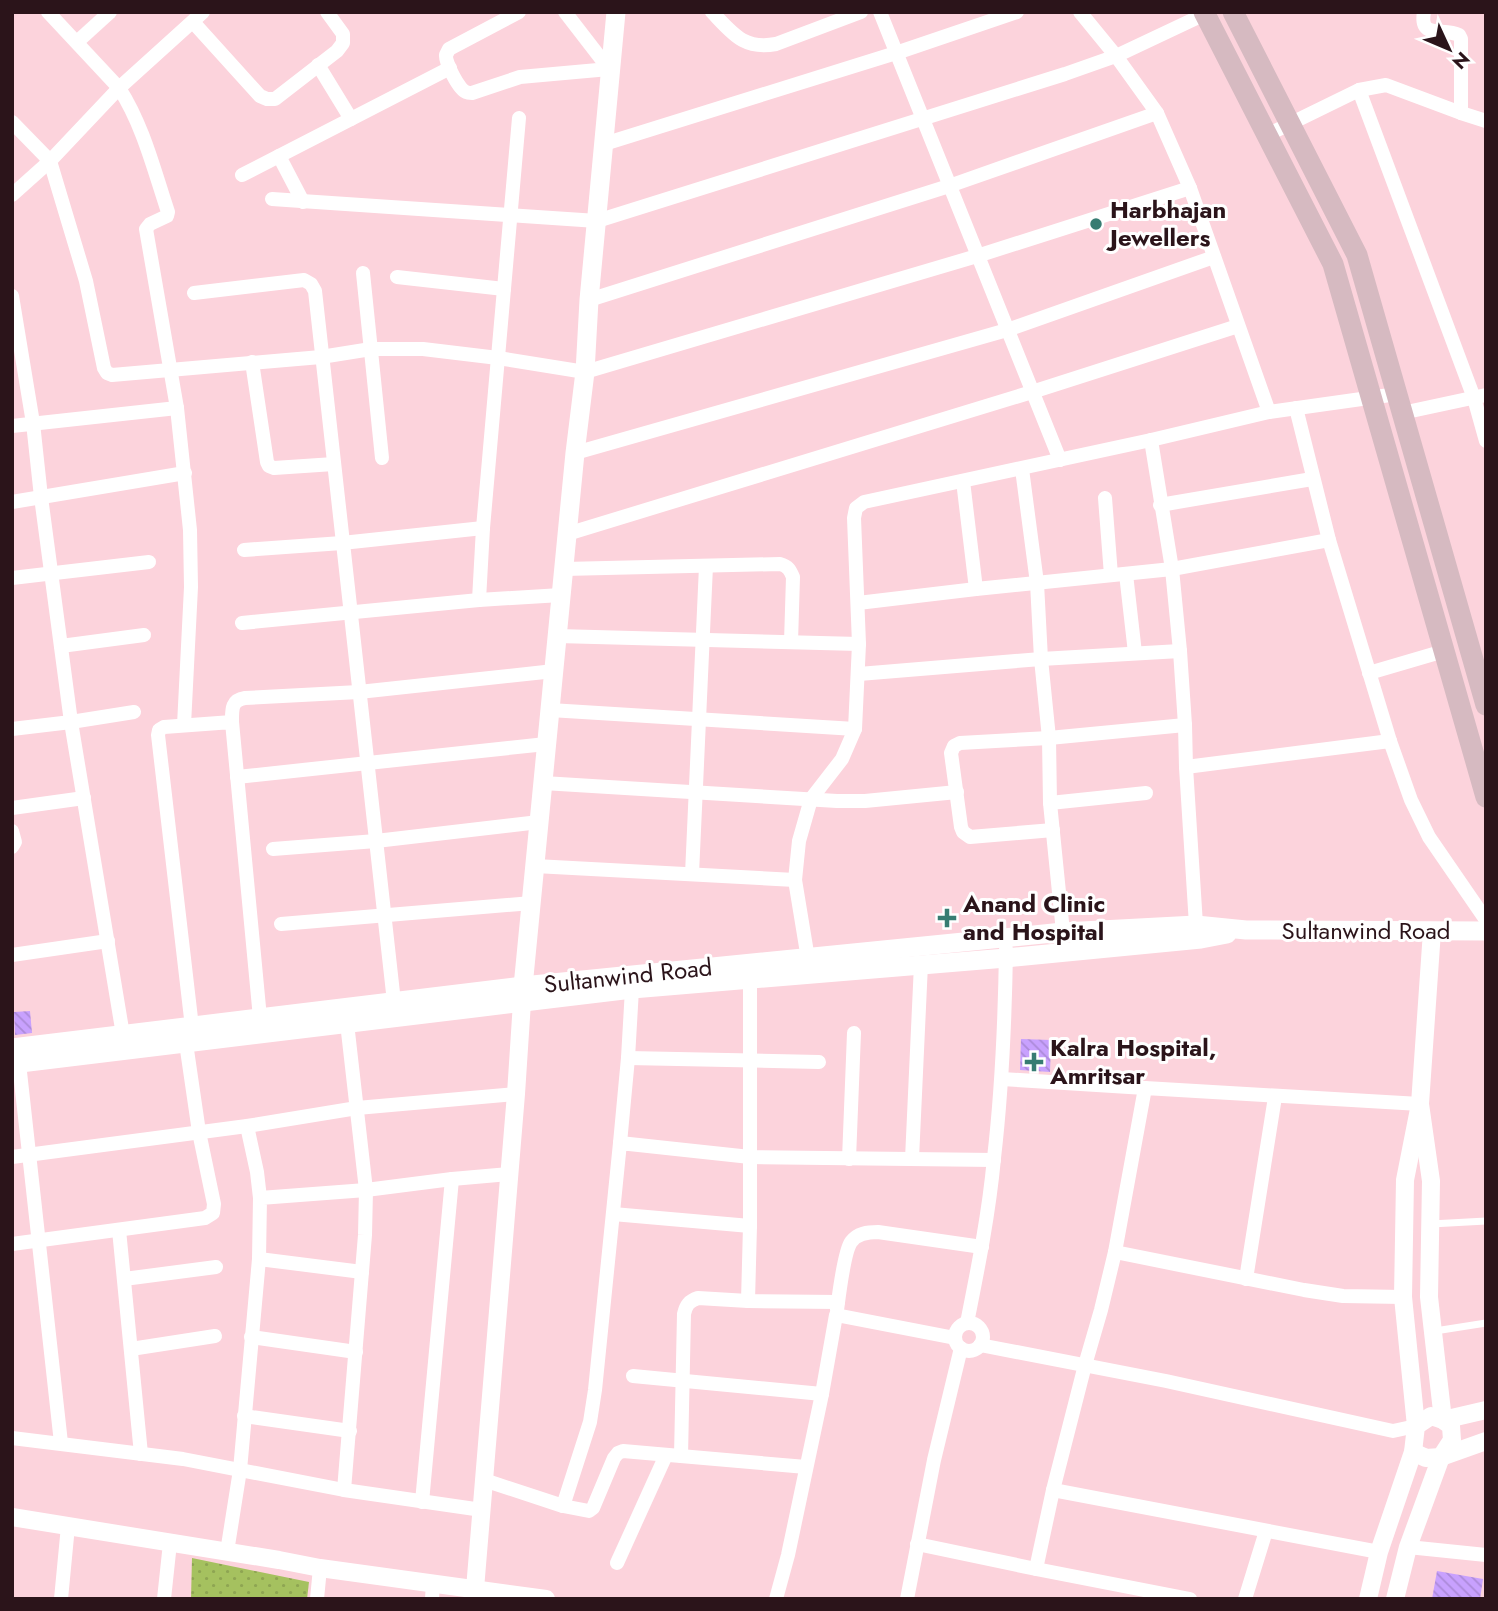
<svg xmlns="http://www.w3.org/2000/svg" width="1498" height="1611" font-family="Jost,sans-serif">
  <defs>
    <pattern id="park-dots" width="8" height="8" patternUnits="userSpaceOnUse" patternTransform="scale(1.75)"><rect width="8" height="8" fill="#a5c15f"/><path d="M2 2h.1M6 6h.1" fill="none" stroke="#8ea552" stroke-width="1.8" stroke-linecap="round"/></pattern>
    <pattern id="building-back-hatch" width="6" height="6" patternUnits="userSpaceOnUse" patternTransform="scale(1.75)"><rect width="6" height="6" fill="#c8a1fe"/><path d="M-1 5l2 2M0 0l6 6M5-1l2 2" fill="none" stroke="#ac8ad9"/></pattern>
  </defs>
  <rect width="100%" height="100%" fill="#fcd3dc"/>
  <!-- park -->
  <path fill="url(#park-dots)" d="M192,1558L309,1582L307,1599H191Z"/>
  <!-- building -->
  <g fill="url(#building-back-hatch)">
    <path d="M30,1011L32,1033L15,1035L14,1012Z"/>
    <path d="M1021,1039L1051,1040L1050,1072L1020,1070Z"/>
    <path d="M1437,1571L1483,1579L1480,1599H1432Z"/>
  </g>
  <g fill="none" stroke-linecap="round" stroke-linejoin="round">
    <!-- service -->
    <g stroke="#fff" stroke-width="7">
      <path d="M1431,1224L1486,1221"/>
      <path d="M1435,1331L1486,1323"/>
    </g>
    <!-- minor -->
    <g stroke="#fff" stroke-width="14">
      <path d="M48,12L119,88C143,125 154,170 168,212L167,216L150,224L146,229L177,408L190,530L191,587L184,725"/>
      <path d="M203,12L119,88L50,161L86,281L104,368L107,373L112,375L321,357L371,349H423L498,358L585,372L977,256L1190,188"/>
      <path d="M519,12L449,49C448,51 447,53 446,55C445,62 459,90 466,92C468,93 470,93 472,93L520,77L609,69"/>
      <path d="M565,12L609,69"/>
      <path d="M712,12C733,34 744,50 776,44L861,12"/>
      <path d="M880,12L1060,460"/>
      <path d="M1080,12L1116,56L1157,113L1190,188L1269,412"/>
      <path d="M1424,12C1419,40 1443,27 1459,35L1461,39V113"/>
      <path d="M193,22L260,96L267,99H275L337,51L343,43V34L327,12"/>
      <path d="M77,42L110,12"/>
      <path d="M318,65L351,119"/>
      <path d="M1359,90L1474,398L1486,441"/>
      <path d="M12,122L50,161L12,195"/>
      <path d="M1267,135L1359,90L1386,85L1461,113L1486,121"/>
      <path d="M604,144L896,53L1017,12"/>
      <path d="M279,156L303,202"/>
      <path d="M242,175L450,68"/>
      <path d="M272,199L597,221L1065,74L1116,56L1205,14"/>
      <path d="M363,273L382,458"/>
      <path d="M397,277L504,289"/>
      <path d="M194,293L304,280L311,284L315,291L394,1002"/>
      <path d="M12,296L33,423L41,497L71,722L12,729"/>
      <path d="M589,300L949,186L1157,113"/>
      <path d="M252,362L267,462L269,466L274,468L334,464"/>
      <path d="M1296,408L1329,540L1390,741L1411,800L1429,837L1486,920"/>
      <path d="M1402,413L1486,395"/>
      <path d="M12,426L177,408"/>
      <path d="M1151,440L1172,569L1180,651L1185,725L1186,767L1196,925"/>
      <path d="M575,453L1007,330L1214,257"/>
      <path d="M1022,469L1037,583L1041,659L1049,738L1050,803L1063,932"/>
      <path d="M963,481L976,589"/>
      <path d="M1105,498L1111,575"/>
      <path d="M12,502L185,473"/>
      <path d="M1160,505L1312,479"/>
      <path d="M567,534L1032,392L1238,326"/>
      <path d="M244,550L342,543L483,528"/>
      <path d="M564,569L780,564C788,566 790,570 793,577L791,642"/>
      <path d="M1126,574L1135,653"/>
      <path d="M12,578L149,562"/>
      <path d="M479,600L483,528L519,118"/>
      <path d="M858,603L976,589L1172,569L1329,540"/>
      <path d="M242,623L479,600L561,595"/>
      <path d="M557,636L859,644"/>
      <path d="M61,646L144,635"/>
      <path d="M1369,673L1444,651"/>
      <path d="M859,674L1041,659L1180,651"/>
      <path d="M550,710L855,729"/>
      <path d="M232,722C232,710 231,700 245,698L359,692L554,671"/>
      <path d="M1186,767L1390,741"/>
      <path d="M237,777L546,744"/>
      <path d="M543,783L837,801H865L957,792"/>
      <path d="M1050,803L1146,793"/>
      <path d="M12,808L84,798"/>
      <path d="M1053,830L970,837L963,832L961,827L951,753L954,746L960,743L1049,738L1185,725"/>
      <path d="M12,831L15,842L12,847"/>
      <path d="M273,849L376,841L539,822"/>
      <path d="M535,866L795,880"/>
      <path d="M692,874L706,566"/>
      <path d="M281,924L532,903"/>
      <path d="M12,955L108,941"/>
      <path d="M809,965L795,880L799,841L811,799L842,759L855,729L859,644L854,518L856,508L864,502L1151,440L1269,412L1397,394"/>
      <path d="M750,980V1226L748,1301L838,1302"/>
      <path d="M192,1027L158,735L159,730L164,727L232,722L260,1018"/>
      <path d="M124,1041L71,722L134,712"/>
      <path d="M628,1058L819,1062"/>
      <path d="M19,1063L61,1443"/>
      <path d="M1002,1079L1145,1088"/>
      <path d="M247,1126L257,1172L260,1198"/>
      <path d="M620,1143L628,1058L632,989"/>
      <path d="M12,1157L247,1126L357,1108L516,1094"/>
      <path d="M849,1159L854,1033"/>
      <path d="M912,1159L921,964"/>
      <path d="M613,1214L750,1226"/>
      <path d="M119,1230L141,1454"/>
      <path d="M12,1244L205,1218L213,1213L214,1204L199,1132L186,1043"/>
      <path d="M1115,1252L1304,1290L1343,1296L1403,1297"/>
      <path d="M259,1259L362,1272"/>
      <path d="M124,1279L216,1267"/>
      <path d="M1246,1279L1275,1097"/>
      <path d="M837,1310C839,1295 844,1252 851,1242C857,1233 868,1232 878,1232L982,1247"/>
      <path d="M967,1323C978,1268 989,1213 994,1158C1002,1089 1005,1019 1006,949"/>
      <circle cx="969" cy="1337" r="14"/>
      <path d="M251,1337L356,1352"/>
      <path d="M980,1345L1166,1381L1393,1431L1416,1426"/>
      <path d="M131,1349L215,1336"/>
      <path d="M633,1376L822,1394"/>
      <path d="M244,1416L350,1431"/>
      <path d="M12,1438L183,1459L344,1490L482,1510"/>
      <path d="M681,1456L684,1314C686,1305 689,1301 698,1298L748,1301"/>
      <path d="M484,1480L563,1506L590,1422L595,1390L620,1143L750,1157L994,1160"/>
      <path d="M344,1490L365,1235L366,1190L347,1023"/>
      <path d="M422,1502L452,1179"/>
      <path d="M563,1506L589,1511L593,1508L614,1458L618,1453L623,1451L806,1467"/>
      <path d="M917,1544L1036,1569L1190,1599"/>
      <path d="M1408,1547L1486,1555"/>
      <path d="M227,1552L240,1470L259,1259L260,1198L366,1190L452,1179L509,1174"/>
      <path d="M1379,1552L1053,1490L1085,1365L1101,1310L1115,1252L1145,1088L1420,1104"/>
      <path d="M617,1563L666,1455"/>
      <path d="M1036,1569L1053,1490"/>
      <path d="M61,1599L68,1526"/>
      <path d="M164,1599L170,1543"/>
      <path d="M317,1599L320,1568"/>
      <path d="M432,1599L433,1582"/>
      <path d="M776,1599L788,1555L822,1394L836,1315L955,1338"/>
      <path d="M907,1599L934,1460L961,1348"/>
      <path d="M1245,1599L1266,1531"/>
    </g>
    <!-- tertiary -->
    <g stroke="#fff" stroke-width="18">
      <path d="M1416,1426L1403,1297L1405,1180L1420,1104L1432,931"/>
      <path d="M1413,1452L1426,1458L1441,1457L1486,1441"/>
      <path d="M12,1517L279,1560L320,1568L546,1599"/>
      <path d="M475,1589L516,1094L522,1002"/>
      <path d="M1368,1599L1379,1552L1413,1452L1416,1426L1431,1416L1443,1420L1486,1410"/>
      <path d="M1395,1599L1408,1547L1441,1457L1452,1440L1451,1426L1443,1420L1429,1297L1431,1181L1420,1104"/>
    </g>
    <!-- secondary -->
    <g stroke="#fff" stroke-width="19">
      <path d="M522,997L575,453L585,372L589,300L616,12"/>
      <path d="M12,1048L523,986L1063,932L1196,925L1246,930L1486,931"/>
      <path d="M12,1064L632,989L1006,958L1201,939L1227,934"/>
    </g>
    <!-- primary -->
    <g stroke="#d6bac1" stroke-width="21">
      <path d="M1204,12L1333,264L1486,797"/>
      <path d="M1233,12L1357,255L1486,705"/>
    </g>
  </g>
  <!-- markers -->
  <g fill="#377c72" stroke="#fff" stroke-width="2.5">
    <circle cx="1096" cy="224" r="7"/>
    <path d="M943.5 907.5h7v7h7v7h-7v7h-7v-7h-7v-7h7z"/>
    <path d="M1030.5 1051.5h7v7h7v7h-7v7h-7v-7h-7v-7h7z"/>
  </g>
  <g text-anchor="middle" stroke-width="6" stroke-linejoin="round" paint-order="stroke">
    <!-- poi labels -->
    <g font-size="24" font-weight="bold" fill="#2b141a" stroke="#fff" text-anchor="start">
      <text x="1110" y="218">Harbhajan<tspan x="1110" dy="28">Jewellers</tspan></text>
      <text x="963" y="912">Anand Clinic<tspan x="963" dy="28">and Hospital</tspan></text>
      <text x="1050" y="1056">Kalra Hospital,<tspan x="1050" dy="28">Amritsar</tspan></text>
    </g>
    <!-- street labels -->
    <g font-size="24" fill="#2b141a" stroke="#fff">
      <text x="1366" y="939">Sultanwind Road</text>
      <text transform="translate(628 976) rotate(-6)" y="8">Sultanwind Road</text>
    </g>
  </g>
  <!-- border -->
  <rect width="1498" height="1611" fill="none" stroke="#2b141a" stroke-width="28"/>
  <!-- north arrow -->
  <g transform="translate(1449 49) rotate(134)" stroke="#ffffff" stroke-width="5" paint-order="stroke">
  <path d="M0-5L12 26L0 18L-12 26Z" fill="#2b141a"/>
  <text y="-10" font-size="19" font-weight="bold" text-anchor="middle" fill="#2b141a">N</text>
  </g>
</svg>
